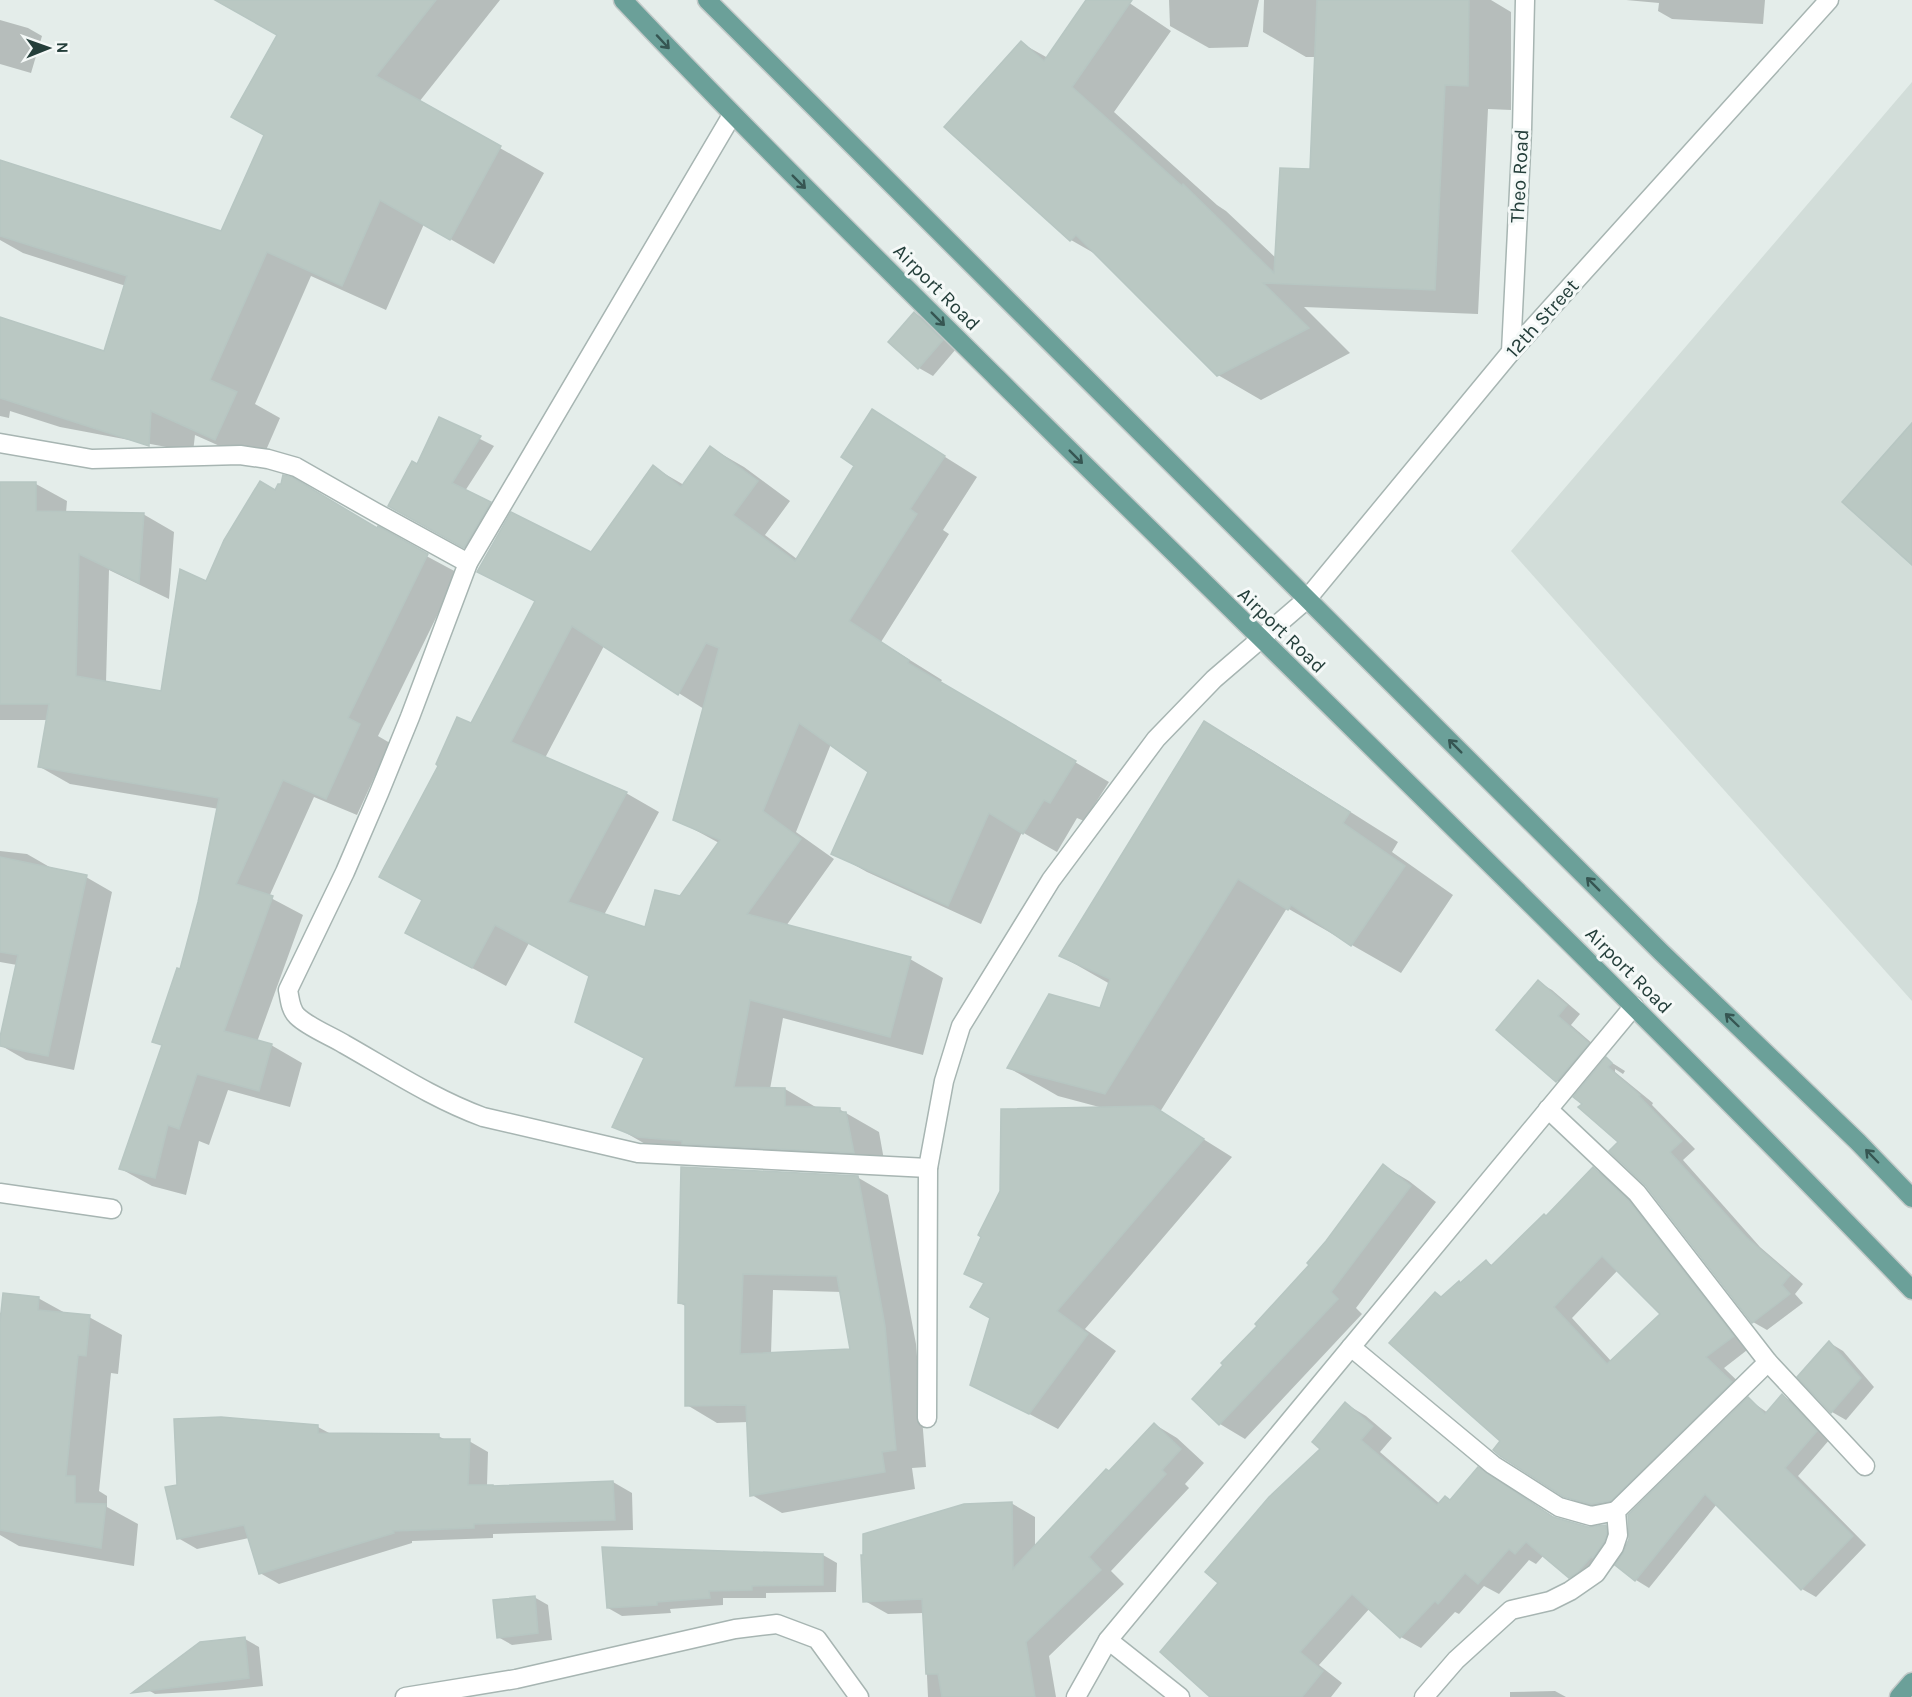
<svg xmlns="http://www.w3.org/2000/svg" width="1912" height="1697" font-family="Karla,sans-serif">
  <rect width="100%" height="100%" fill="#e4edea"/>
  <!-- built -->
  <path fill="#d2ddd9" d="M1912,82V1001L1511,551Z"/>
  <!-- shadow -->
  <g fill="#0003" fill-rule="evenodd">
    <path d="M216,0H500L419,102L544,173L494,264L424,224L386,310L311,276L255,404L280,418L260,464L195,435L193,452L60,427L10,411L9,418L0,416V342L105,352L126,286L23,253L0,240V162L222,232L266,135L278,35Z"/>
    <path d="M1088,0H1125L1171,31L1114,112L1217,205L1226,211L1277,259L1311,171L1316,57H1306L1263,32L1264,0H1491L1511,12V110L1488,109L1478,314L1304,307L1350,353L1261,400L1218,375L1099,256L1071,240L946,127L1021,43L1048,58Z"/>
    <path d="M1169,0H1259L1248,47L1209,48L1170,26Z"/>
    <path d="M1626,0H1765L1763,24L1672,19L1658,11L1659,3Z"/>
    <path d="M0,20L28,28L42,36L31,73L0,64Z"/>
    <path d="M914,313L928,321L956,349L933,376L919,368L890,342Z"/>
    <path d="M872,411L977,477L943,530L949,534L881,642L942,680L940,683L1109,782L1084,821L1077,818L1057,852L1022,832L981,924L867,872L833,853L869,771L831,744L796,832L834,859L786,926L910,959L943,978L923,1055L783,1018L770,1089H785L819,1109H839L879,1132L886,1171L647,1145L614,1126L645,1059L577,1022L590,976L529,943L506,986L440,951L424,900L471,725L536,602L479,571L592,553L653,467L684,485L711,448L744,467L790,501L765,535L797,559L856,466ZM604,646L704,709L675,819L719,843L681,898L646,929L604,915L659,812L626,793L545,758Z"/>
    <path d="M440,419L494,446L465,491L504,511L478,555L404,514L418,466Z"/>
    <path d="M0,483L36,484L67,501L66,513L143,514L174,532L169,599L109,570L106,683L162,692L207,583L276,491L378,530L458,573L378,736L390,743L357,815L314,797L269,897L303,915L257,1042L271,1045L302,1063L290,1107L228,1090L209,1145L199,1141L186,1195L152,1186L121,1169L163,1046L154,1041L181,971L199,903L219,809L70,784L40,767L48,720H0Z"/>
    <path d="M1205,723L1254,751L1398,842L1392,852L1453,895L1401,973L1287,908L1160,1112L1232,1157L1085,1329L1116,1351L1058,1429L972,1384L992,1318L985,1284L966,1274L1103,1108L1058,1096L1009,1068L1101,1009L1110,984L1061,956Z"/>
    <path d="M0,851L27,854L53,869L86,877L112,892L74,1070L26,1060L0,1045L17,965L0,962Z"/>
    <path d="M1538,982L1552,990L1580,1014L1571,1025L1602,1052L1571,1089L1557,1081L1498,1030Z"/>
    <path d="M1606,1059L1625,1071L1623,1074L1615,1069V1072L1653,1103L1652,1105L1695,1149L1683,1160L1760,1247L1803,1284L1795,1294L1803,1303L1767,1330L1753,1322L1647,1185L1620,1142Z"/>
    <path d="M1384,1166L1409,1181L1436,1202L1356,1308L1362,1314L1245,1439L1220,1424L1259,1326L1312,1265Z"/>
    <path d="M1594,1169L1612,1180L1647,1213L1751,1347L1724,1368L1750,1393L1630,1511L1611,1514L1584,1507L1564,1495L1502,1441L1435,1294L1442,1298L1461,1284L1486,1262L1494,1266L1547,1218ZM1618,1270L1662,1314L1611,1361L1572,1318Z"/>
    <path d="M857,1177L888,1195L916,1344L926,1467L912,1468L915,1489L782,1513L752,1495L749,1422L717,1423L687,1405V1307L680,1303ZM773,1290L842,1292L852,1350L771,1354Z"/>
    <path d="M38,1298L67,1314L89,1317L122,1335L118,1374L111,1373L99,1491L107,1496V1507L138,1524L134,1566L19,1546L0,1535V1313Z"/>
    <path d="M1830,1343L1843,1351L1874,1387L1846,1420L1832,1412L1799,1377Z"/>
    <path d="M1783,1396L1796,1404L1830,1439L1798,1476L1866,1545L1816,1597L1802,1589L1717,1504L1649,1588L1636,1580L1616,1564L1590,1589L1570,1577L1544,1555L1536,1564L1529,1560L1499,1594L1484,1586L1459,1614L1455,1612L1421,1648L1401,1637L1370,1608L1319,1665L1342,1683L1331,1697H1212L1220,1583L1322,1449L1346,1404L1366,1416L1392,1438L1380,1452L1440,1504L1498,1481L1557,1519L1588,1528L1606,1526L1626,1538L1627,1549L1748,1399L1768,1413Z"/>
    <path d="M221,1419L318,1427L331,1434L438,1436L446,1440L469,1441L488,1452L487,1486L613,1482L632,1493L633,1530L493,1534V1538L412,1541V1543L279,1584L260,1573L249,1538L197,1549L178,1538L179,1486Z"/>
    <path d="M1154,1424L1177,1438L1204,1463L1185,1484L1189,1488L1111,1571L1124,1584L1049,1656L1056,1697H928L924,1613L888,1614L865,1601L1011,1503L1035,1517V1547L1109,1473Z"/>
    <path d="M823,1555L837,1563L836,1592L766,1593V1598H723V1605L670,1609L671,1613L622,1616L608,1608Z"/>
    <path d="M534,1597L548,1605L552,1640L512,1645L498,1637Z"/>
    <path d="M245,1639L259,1647L263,1686L225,1690L155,1694L143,1687Z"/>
    <path d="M1555,1691L1566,1697H1510V1692Z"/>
  </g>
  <!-- building -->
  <g fill="#bac8c3" stroke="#b7c6c2" stroke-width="1.5" fill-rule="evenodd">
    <path d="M215,0H436L376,76L501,146L450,240L380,200L342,286L267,252L210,380L237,392L215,440L151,411L149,446L0,398V317L104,351L127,276L0,236V160L221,231L264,135L231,117L277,35Z"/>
    <path d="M1086,0H1132L1072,87L1182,186L1183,184L1274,273L1280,168L1310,169L1317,0H1469L1468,86L1445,85L1435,290L1263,283L1309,328L1217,376L1076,235L1070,241L944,127L1021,41L1044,61Z"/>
    <path d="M914,312L943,340L918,369L888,342Z"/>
    <path d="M872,409L945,456L910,509L917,514L849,621L909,660L908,663L1076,761L1050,803L1044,800L1023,834L989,813L948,906L831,854L868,772L799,723L763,811L801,839L747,914L911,957L890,1037L750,1000L734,1087L785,1088V1106L840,1108V1112H846L854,1153L682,1144V1141L637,1137L612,1127L644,1058L575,1022L589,976L495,925L472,968L405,933L422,900L379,877L438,766L436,764L457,717L471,723L535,601L477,572L511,512L591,552L653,465L681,487L710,446L758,481L733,515L795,561L854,466L841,457ZM572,626L678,695L706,643L719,648L673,820L720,840L680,896L655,890L645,927L568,902L627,792L511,742Z"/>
    <path d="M439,417L481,436L452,483L491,502L464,548L388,506L412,461L417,464Z"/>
    <path d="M1912,423V565L1842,502Z"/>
    <path d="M283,475L292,477L377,528L378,526L428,554L348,718L360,724L326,799L283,780L236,884L273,896L224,1031L272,1044L259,1091L197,1074L179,1129L168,1125L155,1178L119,1169L162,1045L152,1042L177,968L180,969L198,902L219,798L38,767L49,704H0V482H36V511L144,513L139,583L79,554L76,676L161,691L180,569L206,581L224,540L260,481L275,490L278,484H281Z"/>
    <path d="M1204,721L1350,812L1343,823L1405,866L1351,946L1291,905L1288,910L1238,879L1105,1094L1007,1068L1049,994L1100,1008L1110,979L1059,956Z"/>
    <path d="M0,857L87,875L48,1056L0,1046V1037L18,955L0,952Z"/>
    <path d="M1538,980L1567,1005L1558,1016L1589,1043L1556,1082L1496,1030Z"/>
    <path d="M1606,1057L1612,1063L1608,1067L1640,1095L1639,1096L1682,1141L1670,1152L1746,1237L1790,1275L1782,1285L1790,1294L1752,1323L1646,1186L1609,1151L1618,1142L1578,1107L1582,1104L1573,1097Z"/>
    <path d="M1153,1106L1204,1139L1057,1311L1088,1334L1029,1414L970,1385L990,1318L970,1307L984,1283L964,1274L981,1237L978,1235L1000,1191L1001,1109Z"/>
    <path d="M1383,1164L1411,1186L1331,1292L1338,1299L1219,1425L1192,1399L1223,1365L1221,1363L1257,1326L1255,1324L1309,1265L1307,1263L1326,1241Z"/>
    <path d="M681,1167L858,1176L885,1326L896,1450L882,1452L885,1472L750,1496L746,1405L685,1406V1304L678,1303ZM743,1274L837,1276L850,1349L740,1354Z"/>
    <path d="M1593,1167L1629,1201L1734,1336L1706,1357L1732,1382L1611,1501L1591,1504L1564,1497L1500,1456L1493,1450L1500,1441L1389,1343L1435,1292L1441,1297L1459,1281L1460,1283L1486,1260L1491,1266L1544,1214L1546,1216ZM1602,1256L1660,1314L1607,1364L1554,1307Z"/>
    <path d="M3,1293L39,1297L38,1310L90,1315L86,1356L78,1355L66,1476H75V1503L106,1504L101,1548L0,1530V1322Z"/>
    <path d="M1829,1341L1861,1378L1831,1413L1797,1377Z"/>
    <path d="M1782,1394L1817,1431L1785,1468L1853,1536L1801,1590L1705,1494L1635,1581L1615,1565L1623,1553L1629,1539L1628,1515L1748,1397L1765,1414Z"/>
    <path d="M1345,1402L1373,1426L1361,1440L1437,1505L1445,1496L1450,1500L1478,1467L1553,1517L1588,1527L1606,1525L1607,1534L1604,1542L1593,1558L1591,1557L1578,1572L1569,1578L1526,1542L1515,1554L1509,1549L1478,1584L1465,1573L1438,1604L1435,1601L1400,1638L1352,1594L1300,1652L1323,1671L1302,1697H1210L1160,1652L1218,1583L1205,1572L1269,1497L1320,1449L1312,1442Z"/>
    <path d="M221,1417L318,1425V1433L439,1434V1439H470L468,1485H493V1486L613,1481L615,1520L474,1524V1528L393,1531L394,1533L259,1574L244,1525L177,1539L165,1487L177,1485L174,1419Z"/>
    <path d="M1154,1423L1181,1449L1162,1470L1166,1474L1089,1557L1101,1570L1026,1642L1035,1697H942L938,1674H926L922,1599L863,1602L861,1555H863V1534L964,1504L1012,1502L1013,1569L1106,1469L1109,1471Z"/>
    <path d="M602,1547L823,1554V1585L752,1586V1590L709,1591L710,1598L657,1602V1605L607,1608Z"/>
    <path d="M535,1596L538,1633L497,1638L493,1600Z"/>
    <path d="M245,1637L249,1678L132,1693L200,1642Z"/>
  </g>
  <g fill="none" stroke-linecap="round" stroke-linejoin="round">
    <!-- minor casing -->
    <g stroke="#a7b5b2" stroke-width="21">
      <g id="minor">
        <path d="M732,115L468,563L410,717L379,793L345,872L288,990C290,999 290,1009 297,1016C308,1027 331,1036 344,1044C390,1070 434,1099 483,1117L638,1153L928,1168"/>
        <path d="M1511,352L1522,130L1525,0"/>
        <path d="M0,443L92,459L240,455L268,459L296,467L375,512L468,563"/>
        <path d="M1548,1109L1637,1193L1768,1362L1865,1466"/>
        <path d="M0,1193L112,1209"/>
        <path d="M1351,1347L1493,1465L1559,1507L1591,1516L1616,1511"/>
        <path d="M927,1418L928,1168L944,1081L961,1026L1051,880L1156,739L1214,679L1307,599L1511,352L1829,0"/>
        <path d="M1108,1640L1180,1697"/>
        <path d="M405,1697L516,1679L735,1629L777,1624L817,1639L859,1697"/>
        <path d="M1076,1697L1108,1640L1634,1006"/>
        <path d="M1424,1697L1456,1660L1511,1610L1550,1601L1570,1591L1596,1573L1614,1547L1618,1535L1616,1511L1768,1362"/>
      </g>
    </g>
    <!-- major casing -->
    <g stroke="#c2c9c8" stroke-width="21">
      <g id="major">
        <path d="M623,0C745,129 871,253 997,378C1302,681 1613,979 1912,1290"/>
        <path d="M707,0L1661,952L1858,1142L1912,1198"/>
        <path d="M1899,1697L1912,1682"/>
      </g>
    </g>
    <!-- minor -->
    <use href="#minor" stroke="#fff" stroke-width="18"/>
    <!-- major -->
    <use href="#major" stroke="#6ba099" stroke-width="18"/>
  </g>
  <!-- one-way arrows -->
  <defs><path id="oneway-shaft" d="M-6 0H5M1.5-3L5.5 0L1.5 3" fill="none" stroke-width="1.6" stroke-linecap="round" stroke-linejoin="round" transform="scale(1.5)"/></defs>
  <g stroke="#365652">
    <use href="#oneway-shaft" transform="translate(663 42) rotate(47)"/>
    <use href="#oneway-shaft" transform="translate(799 182) rotate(45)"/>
    <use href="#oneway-shaft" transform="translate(938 319) rotate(45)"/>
    <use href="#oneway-shaft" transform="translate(1076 457) rotate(45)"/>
    <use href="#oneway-shaft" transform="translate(1455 746) rotate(-135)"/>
    <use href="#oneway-shaft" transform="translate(1593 884) rotate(-135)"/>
    <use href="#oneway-shaft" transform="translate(1732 1020) rotate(-136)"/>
    <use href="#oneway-shaft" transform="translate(1872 1156) rotate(-134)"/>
  </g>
  <g text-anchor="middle" stroke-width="6" stroke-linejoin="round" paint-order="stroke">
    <!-- street labels -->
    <g font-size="20" fill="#243e3a" stroke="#f5f9f8">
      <text transform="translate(1519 176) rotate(-87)" y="7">Theo Road</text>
      <text transform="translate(937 287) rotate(45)" y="7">Airport Road</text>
      <text transform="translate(1542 318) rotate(-48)" y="7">12th Street</text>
      <text transform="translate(1282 630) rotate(44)" y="7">Airport Road</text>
      <text transform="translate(1629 970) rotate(45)" y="7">Airport Road</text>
    </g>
  </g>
  <!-- north arrow -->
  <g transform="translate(48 48) rotate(89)" stroke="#f5f9f8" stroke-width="4.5" paint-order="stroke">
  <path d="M0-4.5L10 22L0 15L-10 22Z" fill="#243e3a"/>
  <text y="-9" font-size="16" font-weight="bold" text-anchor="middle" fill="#243e3a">N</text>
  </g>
</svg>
